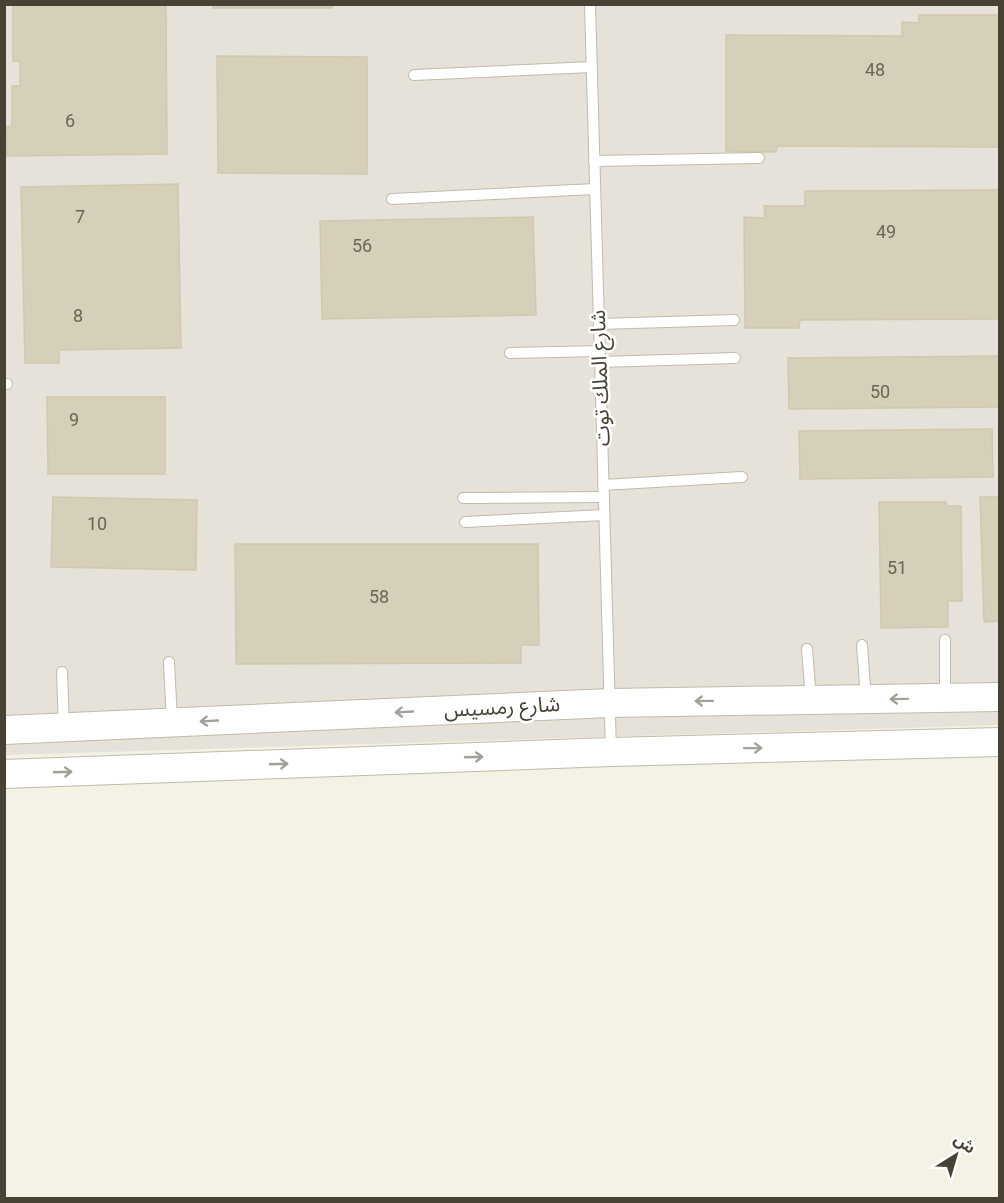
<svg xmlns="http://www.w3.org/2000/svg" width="1004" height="1203" font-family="Roboto,'Noto Sans Arabic',sans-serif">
  <rect width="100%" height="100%" fill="#f4f1e5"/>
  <!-- industrial -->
  <path fill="#e6e2da" d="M4,5H999V725L5,755Z"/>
  <!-- building -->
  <g fill="#d6cfba" stroke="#d1c8ad" stroke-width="1.5">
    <path d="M13,4H166L167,154L7,156L6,127L12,126V86H20V61H13Z"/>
    <rect x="213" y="4" width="119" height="4"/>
    <path d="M919,15H1000V147L777,146L776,152L726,151V35L902,36V22L919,23Z"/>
    <path d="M217,56L367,57V174L218,173Z"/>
    <path d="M178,184L181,348L59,350V363H25L21,187Z"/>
    <path d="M1000,190V319L800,320L799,328H745L744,217L765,218L764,206H805V191Z"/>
    <path d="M533,217L536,315L322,319L320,221Z"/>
    <path d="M1000,356V407L789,409L788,358Z"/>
    <path d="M47,397H165V474H48Z"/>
    <path d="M992,429L993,477L800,479L799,431Z"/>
    <path d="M53,497L197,500L196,570L51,567Z"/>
    <path d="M980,497H1000V621L984,622Z"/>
    <path d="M879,502H946L947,506H961L962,601H948V627L881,628Z"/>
    <path d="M235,544H538L539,645H521V663L236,664Z"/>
  </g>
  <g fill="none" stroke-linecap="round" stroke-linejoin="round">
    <!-- service casing -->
    <g stroke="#c0bba7" stroke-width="12">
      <g id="service">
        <path d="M590,4L611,751"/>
        <path d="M414,75L592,67"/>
        <path d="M594,161L759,158"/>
        <path d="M392,199L595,189"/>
        <path d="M599,324L734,320"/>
        <path d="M510,353L600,351"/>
        <path d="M600,362L735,358"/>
        <path d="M4,384H7"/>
        <path d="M603,485L742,477"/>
        <path d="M463,498L604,497"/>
        <path d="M465,522L604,515"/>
        <path d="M945,640V698"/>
        <path d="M862,645L866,699"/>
        <path d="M807,649L811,699"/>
        <path d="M169,662L172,722"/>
        <path d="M62,672L64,727"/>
      </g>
    </g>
    <!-- tertiary casing -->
    <g stroke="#c0bba7" stroke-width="30">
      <g id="tertiary">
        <path d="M4,730L609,703L1000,697"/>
        <path d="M4,774L611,752L1000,742"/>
      </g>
    </g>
    <!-- service -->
    <use href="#service" stroke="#fff" stroke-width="10"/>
    <!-- tertiary -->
    <use href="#tertiary" stroke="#fff" stroke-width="28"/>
  </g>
  <!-- one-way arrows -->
  <defs><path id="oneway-shaft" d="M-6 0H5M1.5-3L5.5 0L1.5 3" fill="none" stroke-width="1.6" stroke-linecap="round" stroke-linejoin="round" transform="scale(1.5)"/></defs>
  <g stroke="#a3a09a">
    <use href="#oneway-shaft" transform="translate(899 699) rotate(179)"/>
    <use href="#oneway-shaft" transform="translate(704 701) rotate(179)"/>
    <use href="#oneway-shaft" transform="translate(404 712) rotate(177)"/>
    <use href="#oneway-shaft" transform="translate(209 721) rotate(177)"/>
    <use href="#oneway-shaft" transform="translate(753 748) rotate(-1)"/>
    <use href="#oneway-shaft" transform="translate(474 757) rotate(-2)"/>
    <use href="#oneway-shaft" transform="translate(279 764) rotate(-2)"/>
    <use href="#oneway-shaft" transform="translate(63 772) rotate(-2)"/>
  </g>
  <g text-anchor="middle" stroke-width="5" stroke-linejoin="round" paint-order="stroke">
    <!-- number labels -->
    <g font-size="18" fill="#6b6556">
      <text x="875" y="76">48</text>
      <text x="70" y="127">6</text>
      <text x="80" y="223">7</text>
      <text x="886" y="238">49</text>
      <text x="362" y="252">56</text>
      <text x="78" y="322">8</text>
      <text x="880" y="398">50</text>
      <text x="74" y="426">9</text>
      <text x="97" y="530">10</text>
      <text x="897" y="574">51</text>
      <text x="379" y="603">58</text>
    </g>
    <!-- street labels -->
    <g font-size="21" fill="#474234" stroke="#fff">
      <text transform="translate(600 378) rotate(-92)" y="7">شارع الملك توت</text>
      <text transform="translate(502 707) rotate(-3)" y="7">شارع رمسيس</text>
    </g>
  </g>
  <!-- border -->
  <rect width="1004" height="1203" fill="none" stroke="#474234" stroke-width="12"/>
  <!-- north arrow -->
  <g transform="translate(956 1155) rotate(37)" stroke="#ffffff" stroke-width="4.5" paint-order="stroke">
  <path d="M0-4.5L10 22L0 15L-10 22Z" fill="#474234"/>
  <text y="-9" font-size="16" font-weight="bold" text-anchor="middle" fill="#474234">ش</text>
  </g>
</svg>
